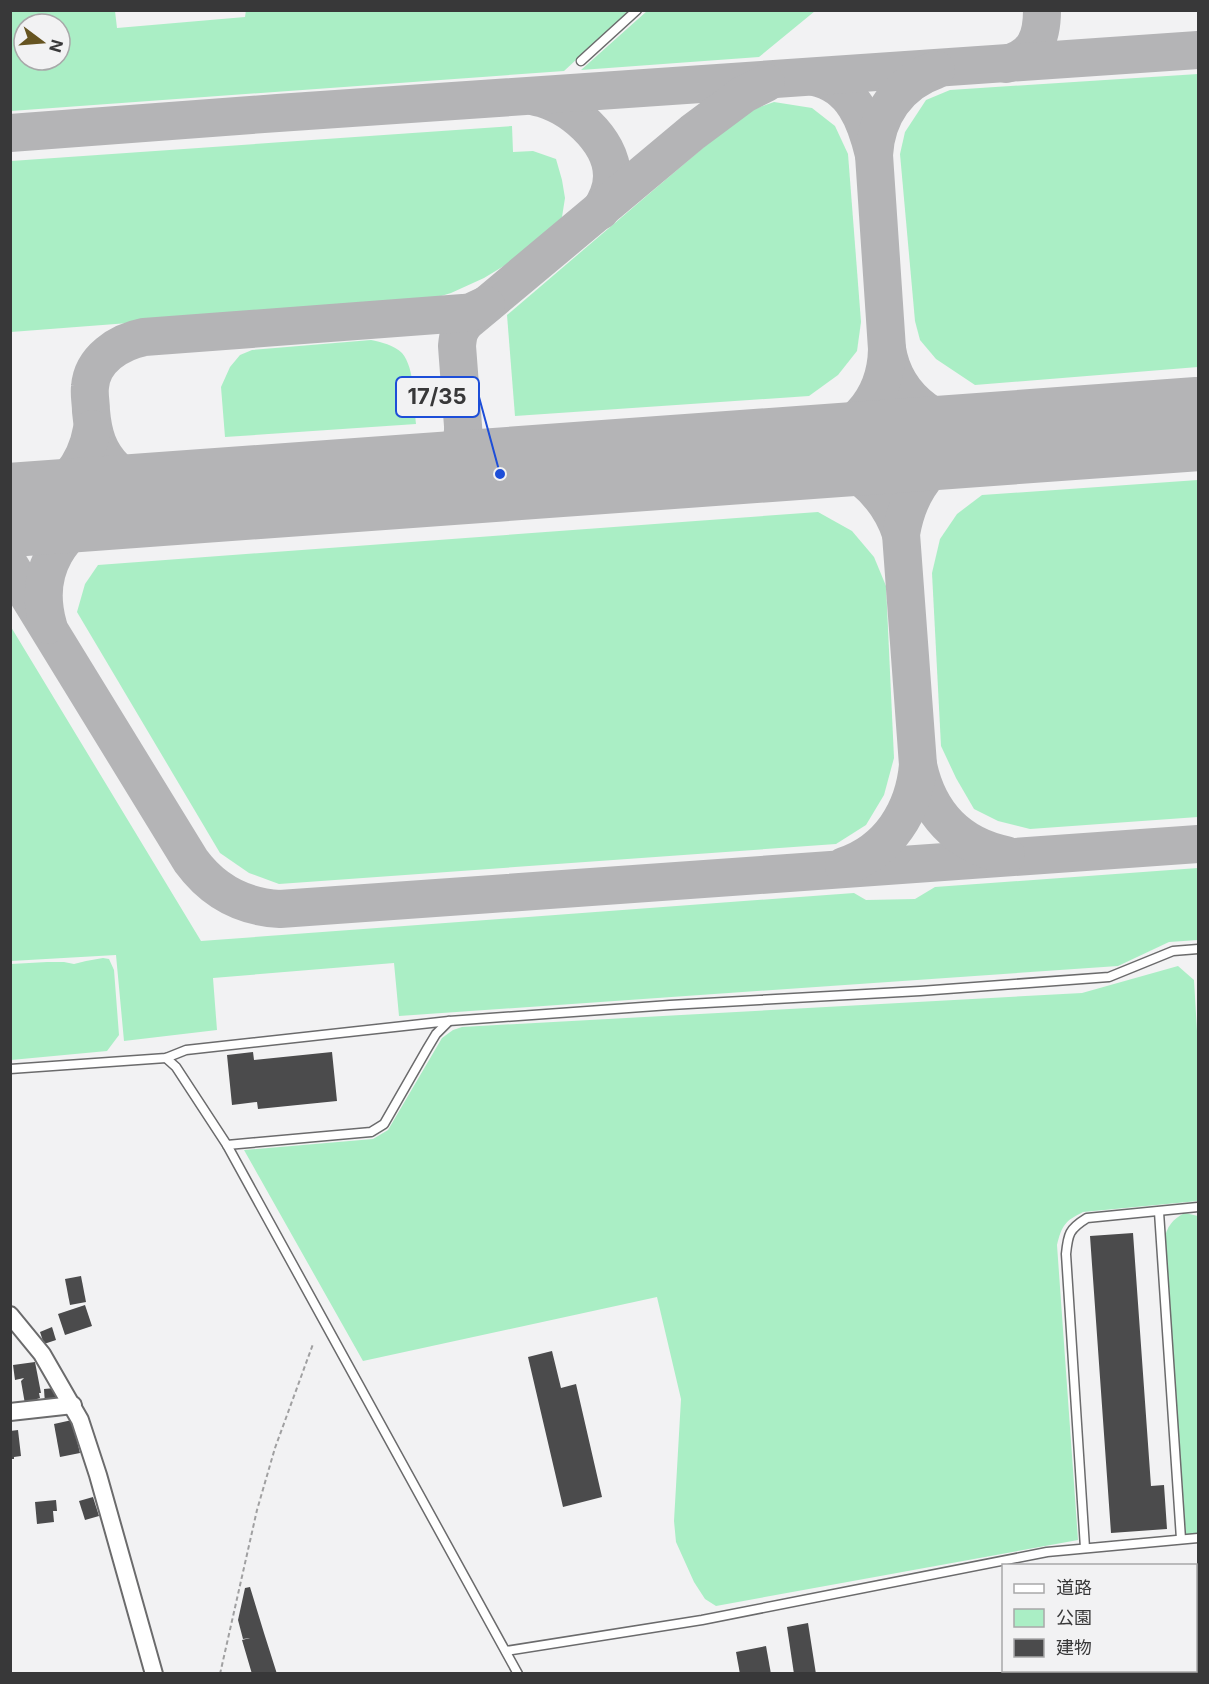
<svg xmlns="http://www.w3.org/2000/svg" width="1209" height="1684" font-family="Inter,'Noto Sans JP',sans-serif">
  <rect width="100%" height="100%" fill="#f2f2f3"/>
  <!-- green -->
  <g fill="#aaeec5" fill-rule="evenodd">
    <path d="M246,10H629V11L564,71L11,111V11H115L117,28L245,17ZM24,24H60V60H24Z"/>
    <path d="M647,11V10L815,11L759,57L581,70Z"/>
    <path d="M1198,74V367L975,385L936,359L920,340L915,321L900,154L905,132L926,100L950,90Z"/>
    <path d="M774,102L812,108L835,126L848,154L861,322L857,351L838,375L809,396L515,416L507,315L745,112Z"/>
    <path d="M512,126L513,152L533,151L556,159L562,180L565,198L562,217L545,241L484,278L451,293L428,300L11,332V161Z"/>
    <path d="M371,340C381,342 394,345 402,353C415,368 414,404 416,424L225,437L221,387L230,367L240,355L252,350Z"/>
    <path d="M1198,480V817L1030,829L998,821L974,809L956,778L941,746L932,573L940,539L957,514L982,495Z"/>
    <path d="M818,512L852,531L874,557L886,586L894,758L884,795L866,825L836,844L279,884L249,873L220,853L77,612L85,584L98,565Z"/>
    <path d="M11,627L201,941L854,893L866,900L915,899L935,887L1198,868V940L1169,942L1118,966L399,1016L394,963L213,978L217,1030L124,1041L116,955L11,961Z"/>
    <path d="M103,958L109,959L114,970L119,1035L107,1051L11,1060V964L47,962H64L74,964L86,961Z"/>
    <path d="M1178,966L1194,980L1198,1048V1201L1083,1212C1065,1221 1062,1225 1057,1245L1078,1540L716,1606L705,1599L694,1582L676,1542L674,1521L681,1399L657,1297L363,1361L244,1150L373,1139L388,1130L442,1038L453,1030L462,1027L1082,993Z"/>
    <path d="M1185,1213L1198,1216V1535L1186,1536L1164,1240C1167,1227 1172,1219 1185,1213Z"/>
  </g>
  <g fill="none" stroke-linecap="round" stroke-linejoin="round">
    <!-- taxiway -->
    <g stroke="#b4b4b6" stroke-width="38">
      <path d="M1006,64C1035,56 1042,38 1042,10"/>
      <path d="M814,77C853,85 866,121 874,155"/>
      <path d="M536,97C569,103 612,140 612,176C612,189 607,200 600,211"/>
      <path d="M10,133C406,102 803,78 1198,50"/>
      <path d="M887,349C896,405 942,425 992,439"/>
      <path d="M802,453C850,432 886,405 887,349L874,155C876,116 898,83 936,70"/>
      <path d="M802,453C847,458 887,490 901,534"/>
      <path d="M500,474C482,468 471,457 464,439L457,346C458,335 459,330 466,322L693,132L744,94L766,83"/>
      <path d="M427,480C450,471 462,454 463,430"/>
      <path d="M177,498C154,493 132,486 115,469C98,452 93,434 91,411C91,403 89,395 90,387C92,359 119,342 144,337L463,313L471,312L486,305"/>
      <path d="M28,509C62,490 85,469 92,429"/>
      <path d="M10,566L191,861C213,891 242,907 280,909L1198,844"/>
      <path d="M48,625C32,568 62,531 108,503"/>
      <path d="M918,765C928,812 957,845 1006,855"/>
      <path d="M844,866C889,851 914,811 918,765L901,534C910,481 940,450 992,439"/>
    </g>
    <!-- runway -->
    <path stroke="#b4b4b6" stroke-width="94" d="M10,510L1198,424"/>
  </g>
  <!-- building -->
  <g fill="#4b4b4c">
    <path d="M253,1052L254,1060L332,1052L337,1101L258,1109L257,1102L232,1105L227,1055Z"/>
    <path d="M1133,1233L1151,1486L1164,1485L1167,1529L1111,1533L1090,1236Z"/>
    <path d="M81,1276L86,1302L70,1305L65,1279Z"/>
    <path d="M85,1305L92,1326L65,1335L58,1314Z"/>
    <path d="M52,1327L56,1340L44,1344L40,1332Z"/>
    <path d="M552,1351L561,1388L576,1384L602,1497L563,1507L528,1357Z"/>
    <path d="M35,1362L41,1393H39L40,1398L37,1399L34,1403L25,1404L21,1381L24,1378L15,1380L13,1365Z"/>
    <path d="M55,1388L57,1402L45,1404L44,1389Z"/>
    <path d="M72,1420L80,1453L60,1457L54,1424Z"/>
    <path d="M18,1430L21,1456L14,1457V1459H10V1431Z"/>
    <path d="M93,1497L99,1516L85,1520L79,1501Z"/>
    <path d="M56,1500L57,1511H53L54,1522L37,1524L35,1502Z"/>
    <path d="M250,1587L264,1633L277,1674H252L242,1640L250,1638L243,1639L238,1620L245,1588Z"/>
    <path d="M808,1623L816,1674H794L787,1627Z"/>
    <path d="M766,1646L771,1674H740L736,1652Z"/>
  </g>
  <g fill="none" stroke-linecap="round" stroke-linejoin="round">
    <!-- lane casing -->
    <g stroke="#6b6b6c" stroke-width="11">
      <g id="lane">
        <path d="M581,61L637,10"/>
        <path d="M166,1058L176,1067L227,1145L518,1674"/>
        <path d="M10,1069L166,1058L186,1050L449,1021L670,1005L920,991L1109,977L1173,951L1198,949"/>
        <path d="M227,1145L371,1132L384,1124L427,1049L436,1034L449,1021"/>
        <path d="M1159,1212L1181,1539"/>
        <path d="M1085,1548L1066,1254C1068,1234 1069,1229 1087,1218L1198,1207"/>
        <path d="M506,1651L702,1620L1047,1552L1198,1538"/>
      </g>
    </g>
    <!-- street casing -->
    <g stroke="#6b6b6c" stroke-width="20">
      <g id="street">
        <path d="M10,1315L42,1354L80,1420L98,1475L154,1674"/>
        <path d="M10,1412L73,1405"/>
      </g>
    </g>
    <!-- path -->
    <path stroke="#a0a0a1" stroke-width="2" stroke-dasharray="4.5 3" stroke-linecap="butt" d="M220,1674L257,1510L275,1448L313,1344"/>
    <!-- lane -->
    <use href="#lane" stroke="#fff" stroke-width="8"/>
    <!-- street -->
    <use href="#street" stroke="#fff" stroke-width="16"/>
  </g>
  <!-- callouts -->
  <path fill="none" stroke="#1d4ed8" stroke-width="2" d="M500 474L479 397"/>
  <circle fill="#1d4ed8" stroke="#f2f2f3" stroke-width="2" cx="500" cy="474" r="6"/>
  <rect fill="#f2f2f3" stroke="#1d4ed8" stroke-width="2" x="396" y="377" width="83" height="40" rx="6"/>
  <g font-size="22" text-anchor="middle" font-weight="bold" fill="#383839">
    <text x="437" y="404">17/35</text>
  </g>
  <!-- border -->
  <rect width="1209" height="1684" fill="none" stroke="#383839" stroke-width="24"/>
  <!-- legend -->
  <rect x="1002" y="1564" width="195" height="108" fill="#f2f2f3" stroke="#a8a8a9" stroke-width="1.5"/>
  <rect x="1014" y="1584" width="30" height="9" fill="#ffffff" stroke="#a8a8a9" stroke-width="1.5"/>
  <text x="1056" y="1594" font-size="18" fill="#383839">道路</text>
  <rect x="1014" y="1609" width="30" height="18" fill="#aaeec5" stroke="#a8a8a9" stroke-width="1.5"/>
  <text x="1056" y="1624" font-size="18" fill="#383839">公園</text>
  <rect x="1014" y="1639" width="30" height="18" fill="#4b4b4c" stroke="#a8a8a9" stroke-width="1.5"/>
  <text x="1056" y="1654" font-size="18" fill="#383839">建物</text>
  <!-- north arrow -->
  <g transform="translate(42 42) rotate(106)"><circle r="28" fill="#f2f2f3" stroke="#a8a8a9" stroke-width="1.5"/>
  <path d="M0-4.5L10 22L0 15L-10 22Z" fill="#665421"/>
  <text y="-9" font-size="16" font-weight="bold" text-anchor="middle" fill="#383839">N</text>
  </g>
</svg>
